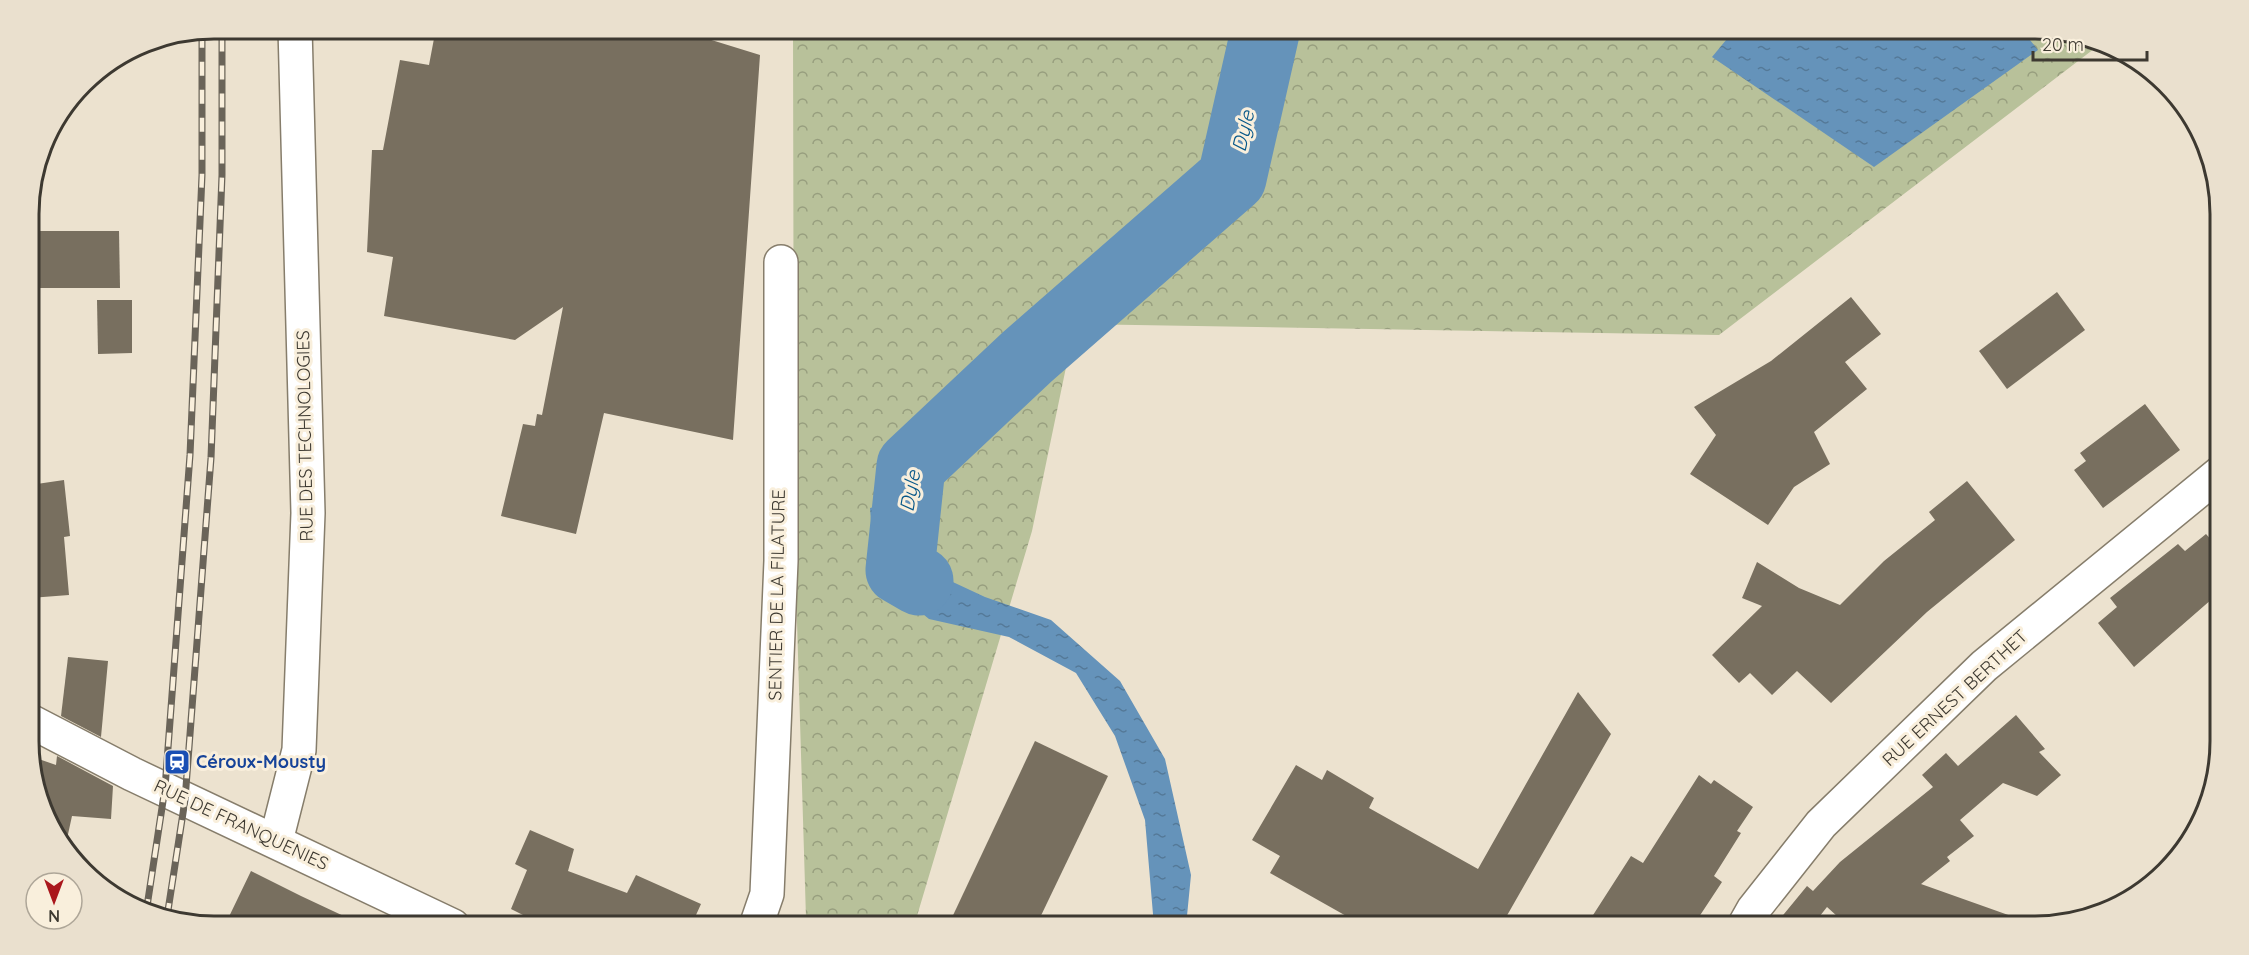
<svg xmlns="http://www.w3.org/2000/svg" width="2249" height="955" font-family="Quicksand,sans-serif">
  <defs>
    <pattern id="forest-crowns" width="20" height="18" patternUnits="userSpaceOnUse" patternTransform="scale(1.5)"><rect width="20" height="18" fill="#b8c19a"/><path d="M2 6a3 3 0 1 1 6 0M12 15a3 3 0 1 1 6 0" fill="none" stroke="#979e7e"/></pattern>
    <pattern id="water-ripples" width="26" height="14" patternUnits="userSpaceOnUse" patternTransform="scale(1.5)"><rect width="26" height="14" fill="#6593ba"/><path d="M2 4q2-2 4 0t4 0M15 11q2-2 4 0t4 0" fill="none" stroke="#547998"/></pattern>
  </defs>
  <rect width="100%" height="100%" fill="#ece2cf"/>
  <!-- forest -->
  <path fill="url(#forest-crowns)" d="M2035,28L2103,42L1719,335L1075,324L1032,531L914,926L806,918L794,524L793,29Z"/>
  <!-- water -->
  <g fill="url(#water-ripples)">
    <path d="M1736,28L2021,29L2038,50L1874,167L1712,57Z"/>
    <path d="M919,496L912,516L913,550L940,576L985,597L1051,620L1120,681L1165,759L1191,875L1186,926H1154L1145,820L1115,736L1076,673L1009,637L929,619L875,575L870,508Z"/>
  </g>
  <g fill="none" stroke-linecap="round" stroke-linejoin="round">
    <!-- river -->
    <path stroke="#6593ba" stroke-width="69" d="M919,581L900,570L911,466L1027,357L1232,178L1266,28"/>
  </g>
  <!-- building -->
  <g fill="#786f5f">
    <path d="M436,28H707L705,38L760,55L733,440L604,413L576,534L501,516L523,424L535,426L537,414L542,415L563,307L515,340L384,316L393,257L367,252L372,150H383L400,60L429,65Z"/>
    <path d="M29,231H119L120,288H29Z"/>
    <path d="M2057,292L2085,330L2007,389L1979,351Z"/>
    <path d="M1851,297L1881,334L1845,362L1867,389L1814,432L1830,464L1794,487L1768,525L1690,474L1716,435L1694,407L1771,361Z"/>
    <path d="M97,300H132V353L98,354Z"/>
    <path d="M2145,404L2180,450L2103,508L2074,470L2086,461L2080,453Z"/>
    <path d="M64,480L70,536L64,537L69,595L30,598V485Z"/>
    <path d="M1967,481L2015,540L1927,612L1831,703L1797,671L1772,695L1750,673L1739,683L1712,655L1762,606L1742,598L1757,562L1799,588L1840,605L1884,561L1935,520L1929,512Z"/>
    <path d="M2206,534L2220,550V592L2134,667L2098,623L2117,607L2110,598L2178,544L2185,551Z"/>
    <path d="M68,657L108,661L101,737L61,716Z"/>
    <path d="M1578,692L1611,734L1501,926H1364L1270,873L1280,856L1252,840L1296,765L1322,780L1327,770L1374,798L1369,808L1478,869Z"/>
    <path d="M2016,715L2045,749L2039,752L2061,775L2037,796L2003,783L1960,820L1974,836L1947,857L1950,861L1921,884L2028,922L2027,926H1848L1827,907L1812,926H1774L1807,886L1813,891L1840,862L1933,787L1922,775L1946,753L1958,766Z"/>
    <path d="M1035,741L1108,776L1036,926H948Z"/>
    <path d="M30,756L56,765L57,756L113,786L111,819L72,816L65,848L30,765Z"/>
    <path d="M1699,775L1711,784L1714,780L1753,807L1737,831L1741,833L1714,876L1722,882L1693,926H1586L1631,856L1643,863Z"/>
    <path d="M530,830L574,849L568,871L627,893L636,875L701,904L691,926H521L525,916L511,909L527,870L515,864Z"/>
    <path d="M251,871L301,896L365,926L224,927Z"/>
  </g>
  <g fill="none" stroke-linecap="round" stroke-linejoin="round">
    <!-- street casing -->
    <g stroke="#867d6b" stroke-width="36">
      <g id="street">
        <path d="M276,841L299,750L308,513L295,28"/>
        <path d="M756,926L767,894L781,561V262"/>
        <path d="M1744,926L1753,910L1821,824L1984,666L2220,473"/>
      </g>
    </g>
    <!-- secondary casing -->
    <g stroke="#867d6b" stroke-width="36">
      <path id="secondary" d="M30,721L132,774L453,926"/>
    </g>
    <!-- street -->
    <use href="#street" stroke="#fff" stroke-width="33"/>
    <!-- secondary -->
    <use href="#secondary" stroke="#fff" stroke-width="33"/>
    <!-- rail casing -->
    <g stroke="#6a6459" stroke-width="7">
      <g id="rail">
        <path d="M146,913L165,788L190,455L202,175V31"/>
        <path d="M167,917L185,800L211,458L222,175V28"/>
      </g>
    </g>
    <!-- rail -->
    <use href="#rail" stroke="#f9efdc" stroke-width="4.5" stroke-dasharray="14" stroke-linecap="butt"/>
  </g>
  <!-- icons -->
  <defs>
    <g id="station-square" transform="scale(1.35)"><rect x="-9" y="-9" width="18" height="18" rx="4" fill="#1a4fb4" stroke="#f9efdc"/><path d="M-3-6H3Q5-6 5-4V2Q5 4 3 4L4.5 6H3L1.5 4h-3L-3 6H-4.5L-3 4Q-5 4-5 2V-4Q-5-6-3-6ZM-3.5-4v3h7v-3ZM-3.5 1v1.5H-2V1ZM2 1v1.5H3.5V1Z" fill="#fff"/></g>
  </defs>
  <g fill-rule="evenodd">
    <use href="#station-square" x="177" y="762"/>
  </g>
  <g text-anchor="middle" stroke-width="6" stroke-linejoin="round" paint-order="stroke">
    <!-- street labels -->
    <g font-size="18" fill="#3d3931" stroke="#f9efdc">
      <text transform="translate(305 436) rotate(-91)" y="6">RUE DES TECHNOLOGIES</text>
      <text transform="translate(777 595) rotate(-89)" y="6">SENTIER DE LA FILATURE</text>
      <text transform="translate(1955 698) rotate(-43)" y="6">RUE ERNEST BERTHET</text>
      <text transform="translate(241 825) rotate(25)" y="6">RUE DE FRANQUENIES</text>
    </g>
    <!-- transit labels -->
    <g font-size="18" font-weight="bold" fill="#164399" stroke="#f9efdc" text-anchor="start">
      <text x="196" y="768">Céroux-Mousty</text>
    </g>
    <!-- water labels -->
    <g font-size="20" font-style="italic" fill="#065789" stroke="#f9efdc">
      <text transform="translate(1243 131) rotate(-77)" y="7">Dyle</text>
      <text transform="translate(910 491) rotate(-80)" y="7">Dyle</text>
    </g>
  </g>
  <!-- crop -->
  <path d="M0 0H2249V955H0ZM214 39H2035A175 175 0 0 1 2210 214V741A175 175 0 0 1 2035 916H214A175 175 0 0 1 39 741V214A175 175 0 0 1 214 39Z" fill="#eae0ce" fill-rule="evenodd"/>
  <path fill="none" stroke="#3d3931" stroke-width="3" d="M214 39H2035A175 175 0 0 1 2210 214V741A175 175 0 0 1 2035 916H214A175 175 0 0 1 39 741V214A175 175 0 0 1 214 39Z"/>
  <!-- north arrow -->
  <g transform="translate(54 901) rotate(180)"><circle r="28" fill="#f9efdc" stroke="#aea698" stroke-width="1.5"/>
  <path d="M0-4.5L10 22L0 15L-10 22Z" fill="#aa171c"/>
  <text y="-9" font-size="16" font-weight="bold" text-anchor="middle" fill="#3d3931">N</text>
  </g>
  <!-- scale -->
  <path d="M2033 51v9h114v-9" fill="none" stroke="#3d3931" stroke-width="3"/>
  <text x="2042" y="51" font-size="18" fill="#3d3931" stroke="#f9efdc" stroke-width="4.5" paint-order="stroke">20 m</text>
</svg>
